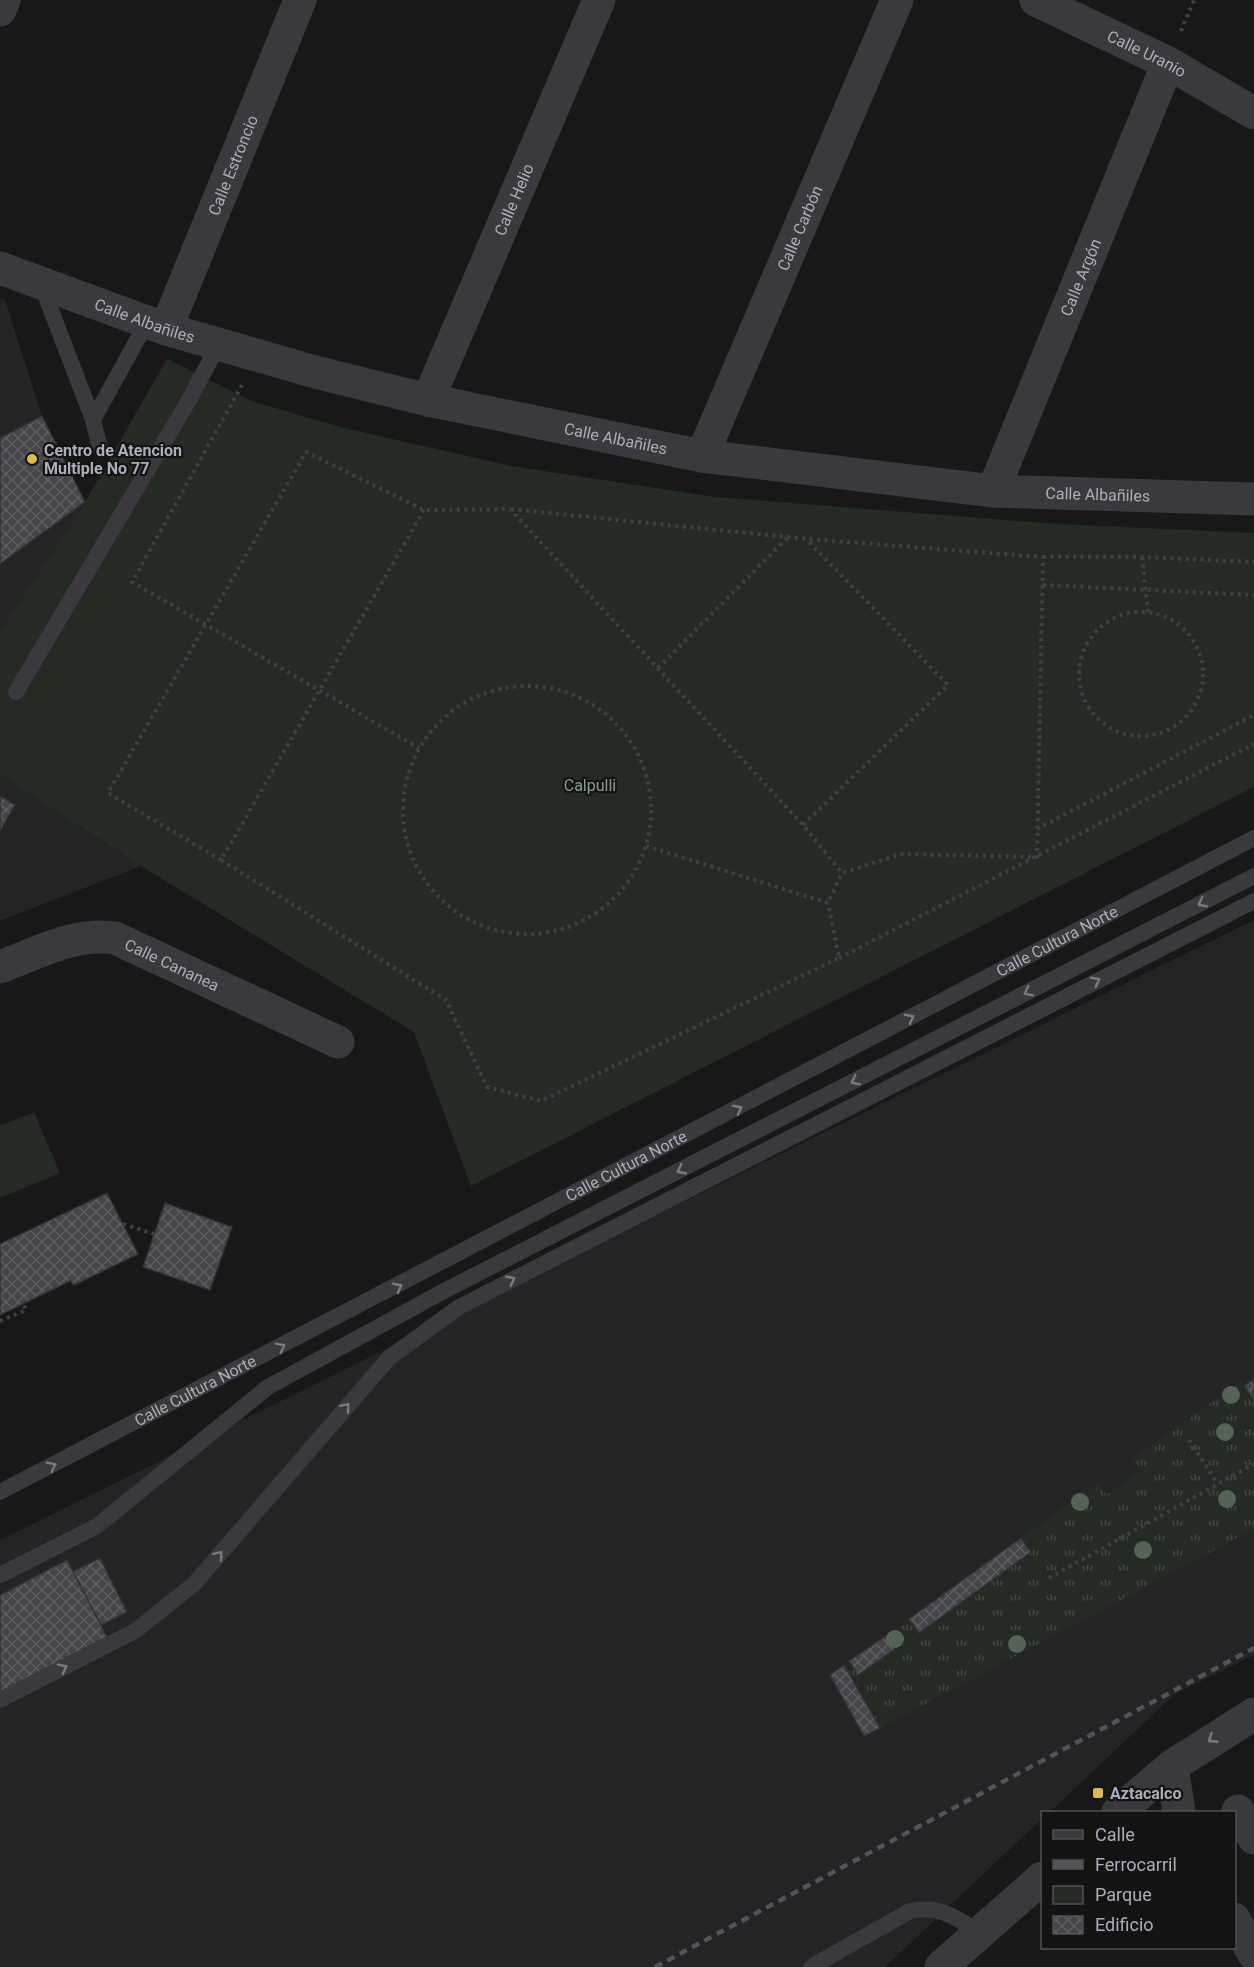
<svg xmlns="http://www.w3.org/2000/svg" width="1254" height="1967" font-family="Roboto,sans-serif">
  <defs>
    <pattern id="grass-tufts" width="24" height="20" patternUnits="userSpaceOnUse" patternTransform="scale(1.5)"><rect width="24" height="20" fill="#242b25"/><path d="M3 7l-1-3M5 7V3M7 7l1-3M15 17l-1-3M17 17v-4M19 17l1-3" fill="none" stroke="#414743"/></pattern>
    <pattern id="building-cross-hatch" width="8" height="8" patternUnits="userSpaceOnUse" patternTransform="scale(1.5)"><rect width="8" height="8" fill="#454549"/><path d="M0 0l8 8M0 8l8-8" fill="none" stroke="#5d5d61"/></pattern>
  </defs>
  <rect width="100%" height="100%" fill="#181819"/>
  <!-- built -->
  <g fill="#242426">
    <path d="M0,298L5,300L42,416L85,502L0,631Z"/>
    <path d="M0,775L141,866L0,921Z"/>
    <path d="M1254,920V1655L1175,1694L1050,1812H1042V1819L885,1967H0V1540Z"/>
  </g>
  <!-- grass -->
  <path fill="url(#grass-tufts)" d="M1241,1381L1254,1400V1529L880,1728L844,1665L849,1661L859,1675L894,1649L886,1636L909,1619L919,1633L1031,1552L1021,1538L1098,1483L1107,1495L1141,1471L1133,1459Z"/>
  <!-- park -->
  <g fill="#242b25">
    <path d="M167,359L251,401L344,428L511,466L715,497L1057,524L1254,533V787L471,1186L414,1032L141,866L0,775V631L85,502Z"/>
    <path d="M34,1112L60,1173L0,1198V1126Z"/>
  </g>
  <!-- building -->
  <g fill="url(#building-cross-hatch)" stroke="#323235" stroke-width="1.5">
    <path d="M42,416L85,502L0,564V438Z"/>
    <path d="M0,796L15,805L0,831Z"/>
    <path d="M107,1193L138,1254L74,1285L70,1281L0,1315V1244Z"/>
    <path d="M165,1203L232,1227L210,1290L143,1267Z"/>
    <path d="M1254,1379V1400L1244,1386Z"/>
    <path d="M1021,1538L1031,1552L919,1633L909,1619Z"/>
    <path d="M100,1558L127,1612L99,1626L72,1572Z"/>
    <path d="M67,1560L107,1637L0,1692V1595Z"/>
    <path d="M886,1636L895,1649L858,1675L849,1661Z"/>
    <path d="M844,1665L880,1728L864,1736L830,1675Z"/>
  </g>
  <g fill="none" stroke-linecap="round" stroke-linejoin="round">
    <!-- path -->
    <g stroke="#3f4045" stroke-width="4" stroke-dasharray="3 4.5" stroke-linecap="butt">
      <path d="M1181,31L1194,0"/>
      <path d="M242,385L132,582L419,748"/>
      <path d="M424,510L221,860L446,1000L487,1087L541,1101L839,958L828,903"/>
      <path d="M1043,557H1142L1254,562"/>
      <path d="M1142,557L1148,612"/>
      <path d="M1043,585L1254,595"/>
      <circle cx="1141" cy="674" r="62"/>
      <path d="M658,668L788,537"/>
      <circle cx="527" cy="810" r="124"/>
      <path d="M803,825L948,685L807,540"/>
      <path d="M1037,829L1254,715"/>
      <path d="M646,846L828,903L842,873"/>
      <path d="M221,860L108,793L306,452L424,510L510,509L803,825L842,873L901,854L1037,857L1043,557L807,539L510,509"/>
      <path d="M839,958L1254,744"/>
      <path d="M123,1224L154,1234"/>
      <path d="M0,1321L26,1310L23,1304"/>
      <path d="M1189,1440L1218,1484"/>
      <path d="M1049,1578L1254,1464"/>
    </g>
    <!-- service -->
    <g stroke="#39393e" stroke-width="16">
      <path d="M41,284L93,420L100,448"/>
      <path d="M93,420L147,322"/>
      <path d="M16,692L189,400L219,344"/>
      <path id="s1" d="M0,1492L1254,838"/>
      <path d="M0,1575L97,1526L268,1387L444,1291L1254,876"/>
      <path d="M0,1700L135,1631L194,1584L389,1358L459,1307L1254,901"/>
      <path d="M811,1967L910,1911C941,1905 955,1917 980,1933"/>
    </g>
    <!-- minor -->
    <g stroke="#39393e" stroke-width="33">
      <path id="s2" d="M1036,0L1168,63L1254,113"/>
      <path d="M0,10L4,0"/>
      <path id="s3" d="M0,268L166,329L315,372L428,400L702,456L993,491L1254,499"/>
      <path id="s4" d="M166,329L300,0"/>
      <path id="s5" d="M428,400L599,0"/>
      <path id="s6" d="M702,456L897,0"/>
      <path id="s7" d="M993,491L1168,63"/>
      <path id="s8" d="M0,967C37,953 75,932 115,938L338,1042"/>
      <path d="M1172,1766L1179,1812"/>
      <path d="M1238,1811L1254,1838"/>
      <path d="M1118,1812L1172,1766L1254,1714"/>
      <path d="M1234,1919L1254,1954"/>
      <path d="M941,1967L1042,1878"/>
    </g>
    <!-- rail -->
    <path stroke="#525359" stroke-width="4.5" stroke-dasharray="8 6" stroke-linecap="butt" d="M655,1967L1254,1648"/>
  </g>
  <!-- trees -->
  <g fill="#536356">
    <circle cx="1231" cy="1395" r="9"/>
    <circle cx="1225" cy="1432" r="9"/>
    <circle cx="1227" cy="1499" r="9"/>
    <circle cx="1080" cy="1502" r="9"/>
    <circle cx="1143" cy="1550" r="9"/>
    <circle cx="895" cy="1639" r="9"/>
    <circle cx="1017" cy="1644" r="9"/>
  </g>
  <!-- one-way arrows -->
  <defs><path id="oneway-chevron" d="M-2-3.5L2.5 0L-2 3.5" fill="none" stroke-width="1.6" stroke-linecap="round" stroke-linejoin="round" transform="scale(1.5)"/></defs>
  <g stroke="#787981">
    <use href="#oneway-chevron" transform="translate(1202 903) rotate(153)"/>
    <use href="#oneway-chevron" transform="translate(1096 981) rotate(-27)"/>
    <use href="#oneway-chevron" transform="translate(1028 992) rotate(153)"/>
    <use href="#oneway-chevron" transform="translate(910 1018) rotate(-28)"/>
    <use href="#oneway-chevron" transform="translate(855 1081) rotate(153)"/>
    <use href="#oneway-chevron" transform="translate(738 1109) rotate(-28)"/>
    <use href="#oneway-chevron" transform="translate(681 1170) rotate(153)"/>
    <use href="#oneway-chevron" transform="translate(511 1280) rotate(-27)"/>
    <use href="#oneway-chevron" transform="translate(398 1287) rotate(-28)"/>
    <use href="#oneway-chevron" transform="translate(281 1347) rotate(-27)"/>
    <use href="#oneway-chevron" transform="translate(346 1407) rotate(-49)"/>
    <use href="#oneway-chevron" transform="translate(52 1466) rotate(-27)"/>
    <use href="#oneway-chevron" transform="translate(219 1555) rotate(-49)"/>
    <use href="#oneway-chevron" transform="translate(63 1668) rotate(-27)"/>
    <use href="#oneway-chevron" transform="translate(1212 1739) rotate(147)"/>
  </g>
  <!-- markers -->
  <g fill="#deb84b" stroke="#131314" stroke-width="2">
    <circle cx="32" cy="459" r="6"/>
    <rect x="1092" y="1787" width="12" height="12" rx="3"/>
  </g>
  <g text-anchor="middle" stroke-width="4.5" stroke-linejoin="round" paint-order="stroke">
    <!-- street labels -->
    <g font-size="16" fill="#abaeb8" stroke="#131314">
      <text dy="6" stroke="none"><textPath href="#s2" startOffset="123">Calle Uranio</textPath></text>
      <text dy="6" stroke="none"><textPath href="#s4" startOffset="177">Calle Estroncio</textPath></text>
      <text dy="6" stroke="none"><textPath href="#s5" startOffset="218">Calle Helio</textPath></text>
      <text dy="6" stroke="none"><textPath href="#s6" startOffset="248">Calle Carbón</textPath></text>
      <text dy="6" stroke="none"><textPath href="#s7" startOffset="231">Calle Argón</textPath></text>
      <text dy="6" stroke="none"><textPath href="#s3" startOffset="154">Calle Albañiles</textPath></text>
      <text dy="6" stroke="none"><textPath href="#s3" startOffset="640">Calle Albañiles</textPath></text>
      <text dy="6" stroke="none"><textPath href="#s3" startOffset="1126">Calle Albañiles</textPath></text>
      <text dy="6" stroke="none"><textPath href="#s1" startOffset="1192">Calle Cultura Norte</textPath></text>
      <text dy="6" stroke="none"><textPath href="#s8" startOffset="183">Calle Cananea</textPath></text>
      <text dy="6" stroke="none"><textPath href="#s1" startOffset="706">Calle Cultura Norte</textPath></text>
      <text dy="6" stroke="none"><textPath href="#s1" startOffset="220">Calle Cultura Norte</textPath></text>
    </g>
    <!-- poi labels -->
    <g font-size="16" font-weight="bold" fill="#abaeb8" stroke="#131314" text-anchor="start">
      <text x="44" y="456">Centro de Atencion<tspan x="44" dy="18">Multiple No 77</tspan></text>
      <text x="1110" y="1799">Aztacalco</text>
    </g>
    <!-- park labels -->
    <g font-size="16" fill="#84a088" stroke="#131314">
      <text x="590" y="791">Calpulli</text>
    </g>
  </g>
  <!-- legend -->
  <rect x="1041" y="1811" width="195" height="138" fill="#131314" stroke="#505156" stroke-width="1.5"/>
  <rect x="1053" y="1830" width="30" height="9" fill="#39393e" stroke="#505156" stroke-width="1.5"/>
  <text x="1095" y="1841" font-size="18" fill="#abaeb8">Calle</text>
  <rect x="1053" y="1860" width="30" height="9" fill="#525359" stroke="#505156" stroke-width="1.5"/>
  <text x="1095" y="1871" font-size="18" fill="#abaeb8">Ferrocarril</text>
  <rect x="1053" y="1886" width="30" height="18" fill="#242b25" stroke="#505156" stroke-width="1.5"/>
  <text x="1095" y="1901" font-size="18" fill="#abaeb8">Parque</text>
  <rect x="1053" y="1916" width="30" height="18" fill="url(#building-cross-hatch)" stroke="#505156" stroke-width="1.5"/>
  <text x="1095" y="1931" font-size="18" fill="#abaeb8">Edificio</text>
</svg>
